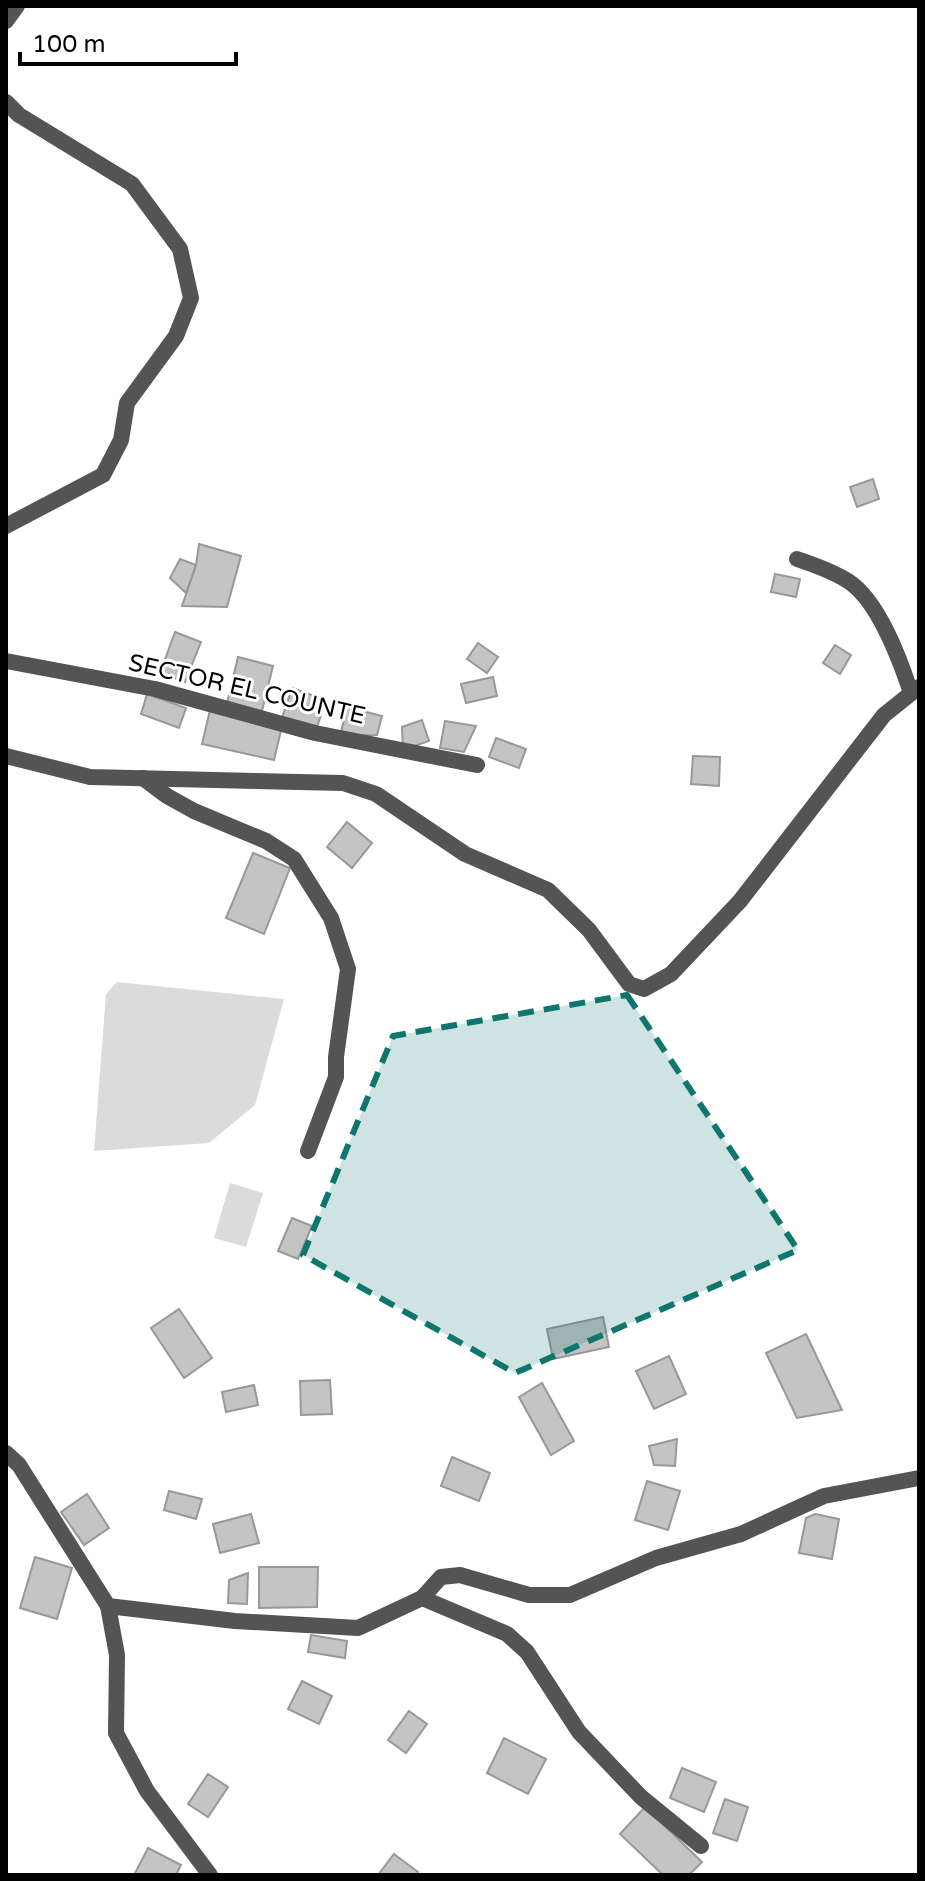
<svg xmlns="http://www.w3.org/2000/svg" width="925" height="1881" font-family="'Varela Round',sans-serif">
  <rect width="100%" height="100%" fill="#fff"/>
  <!-- green -->
  <g fill="#dbdbdb">
    <path d="M117,982L284,999L255,1105L209,1143L94,1151L106,994Z"/>
    <path d="M230,1183L263,1193L246,1247L214,1238Z"/>
  </g>
  <!-- building -->
  <g fill="#c4c4c4" stroke="#989898" stroke-width="2">
    <path d="M873,479L879,499L857,507L850,487Z"/>
    <path d="M199,544L241,556L227,607L182,606L196,565Z"/>
    <path d="M180,559L196,565L186,593L170,578Z"/>
    <path d="M775,574L800,579L796,597L771,592Z"/>
    <path d="M175,632L201,642L185,682L160,673Z"/>
    <path d="M478,643L498,657L487,673L467,659Z"/>
    <path d="M835,645L851,655L840,674L823,663Z"/>
    <path d="M238,657L273,666L262,711L227,703Z"/>
    <path d="M493,677L497,696L466,703L461,684Z"/>
    <path d="M292,688L326,700L315,733L281,721Z"/>
    <path d="M147,694L186,708L179,728L141,714Z"/>
    <path d="M347,707L382,716L377,735L340,736Z"/>
    <path d="M210,710L282,726L274,760L202,744Z"/>
    <path d="M422,720L429,741L403,750L402,727Z"/>
    <path d="M445,721L476,726L464,752L440,748Z"/>
    <path d="M496,738L526,749L519,768L489,757Z"/>
    <path d="M693,756L720,757L719,786L691,784Z"/>
    <path d="M347,822L372,843L352,868L327,847Z"/>
    <path d="M253,853L290,868L264,934L226,918Z"/>
    <path d="M292,1218L312,1226L298,1259L278,1251Z"/>
    <path d="M179,1309L212,1358L184,1378L151,1328Z"/>
    <path d="M603,1317L609,1347L553,1359L547,1329Z"/>
    <path d="M806,1334L842,1410L797,1418L766,1353Z"/>
    <path d="M669,1356L686,1394L654,1409L636,1371Z"/>
    <path d="M330,1380L332,1414L301,1415L300,1381Z"/>
    <path d="M542,1383L574,1441L551,1455L519,1397Z"/>
    <path d="M254,1385L258,1405L226,1412L222,1392Z"/>
    <path d="M677,1439L675,1466L654,1465L649,1446Z"/>
    <path d="M452,1457L490,1473L479,1501L441,1486Z"/>
    <path d="M647,1481L680,1491L668,1530L635,1520Z"/>
    <path d="M169,1491L202,1499L196,1519L164,1510Z"/>
    <path d="M87,1494L109,1528L84,1545L61,1512Z"/>
    <path d="M251,1514L259,1543L220,1553L213,1524Z"/>
    <path d="M815,1514L839,1519L832,1559L799,1553L806,1518Z"/>
    <path d="M35,1557L72,1568L57,1619L20,1608Z"/>
    <path d="M259,1567H318L317,1607L259,1608Z"/>
    <path d="M248,1573L247,1604L228,1603L229,1580Z"/>
    <path d="M311,1635L347,1641L345,1658L308,1652Z"/>
    <path d="M302,1681L332,1696L319,1724L288,1709Z"/>
    <path d="M409,1711L427,1724L406,1753L388,1740Z"/>
    <path d="M504,1738L546,1759L528,1794L487,1773Z"/>
    <path d="M682,1768L716,1782L704,1812L670,1798Z"/>
    <path d="M208,1774L228,1787L208,1817L188,1804Z"/>
    <path d="M725,1799L748,1807L737,1841L713,1833Z"/>
    <path d="M645,1807L702,1862L689,1875H663L620,1834Z"/>
    <path d="M148,1848L181,1865L176,1875H134Z"/>
    <path d="M394,1854L418,1872L416,1875H378Z"/>
  </g>
  <g fill="none" stroke-linecap="round" stroke-linejoin="round">
    <!-- minor -->
    <g stroke="#545454" stroke-width="16">
      <path d="M6,21L17,6"/>
      <path d="M6,102L19,115L132,184L180,249L191,298L176,336L127,403L121,440L103,475L6,526"/>
      <path d="M797,559C815,565 832,571 848,581C879,601 900,660 911,693"/>
      <path d="M6,661L155,689L315,733L477,765"/>
      <path d="M6,756L90,777L343,783L376,794L465,854L548,890L589,930L629,984L644,989L671,974L740,901L884,715L919,687"/>
      <path d="M143,778L167,796L194,811L266,841L294,859L331,918L348,969L336,1057V1077L308,1151"/>
      <path d="M6,1453L19,1465L108,1606L235,1621L358,1628L422,1598L507,1634L527,1652L579,1732L641,1797L701,1846"/>
      <path d="M422,1598L441,1577L460,1575L529,1595H570L656,1558L741,1534L824,1496L919,1478"/>
      <path d="M108,1606L117,1655L116,1733L147,1791L210,1875"/>
    </g>
  </g>
  <!-- marked area -->
  <path fill="#0f766e" fill-opacity="0.2" stroke="#0f766e" stroke-width="6" stroke-dasharray="16 10" stroke-linejoin="round" d="M627,995L798,1250L515,1373L303,1255L393,1036Z"/>
  <g text-anchor="middle" stroke-width="6" stroke-linejoin="round" paint-order="stroke">
    <!-- street labels -->
    <g font-size="24" fill="#000" stroke="#fff">
      <text transform="translate(247 689) rotate(13)" y="8">SECTOR EL COUNTE</text>
    </g>
  </g>
  <!-- border -->
  <rect width="925" height="1881" fill="none" stroke="#000000" stroke-width="16"/>
  <!-- scale -->
  <path d="M20 52v12h216v-12" fill="none" stroke="#000000" stroke-width="4"/>
  <text x="32" y="52" font-size="24" fill="#000000" stroke="#ffffff" stroke-width="6" paint-order="stroke">100 m</text>
</svg>
